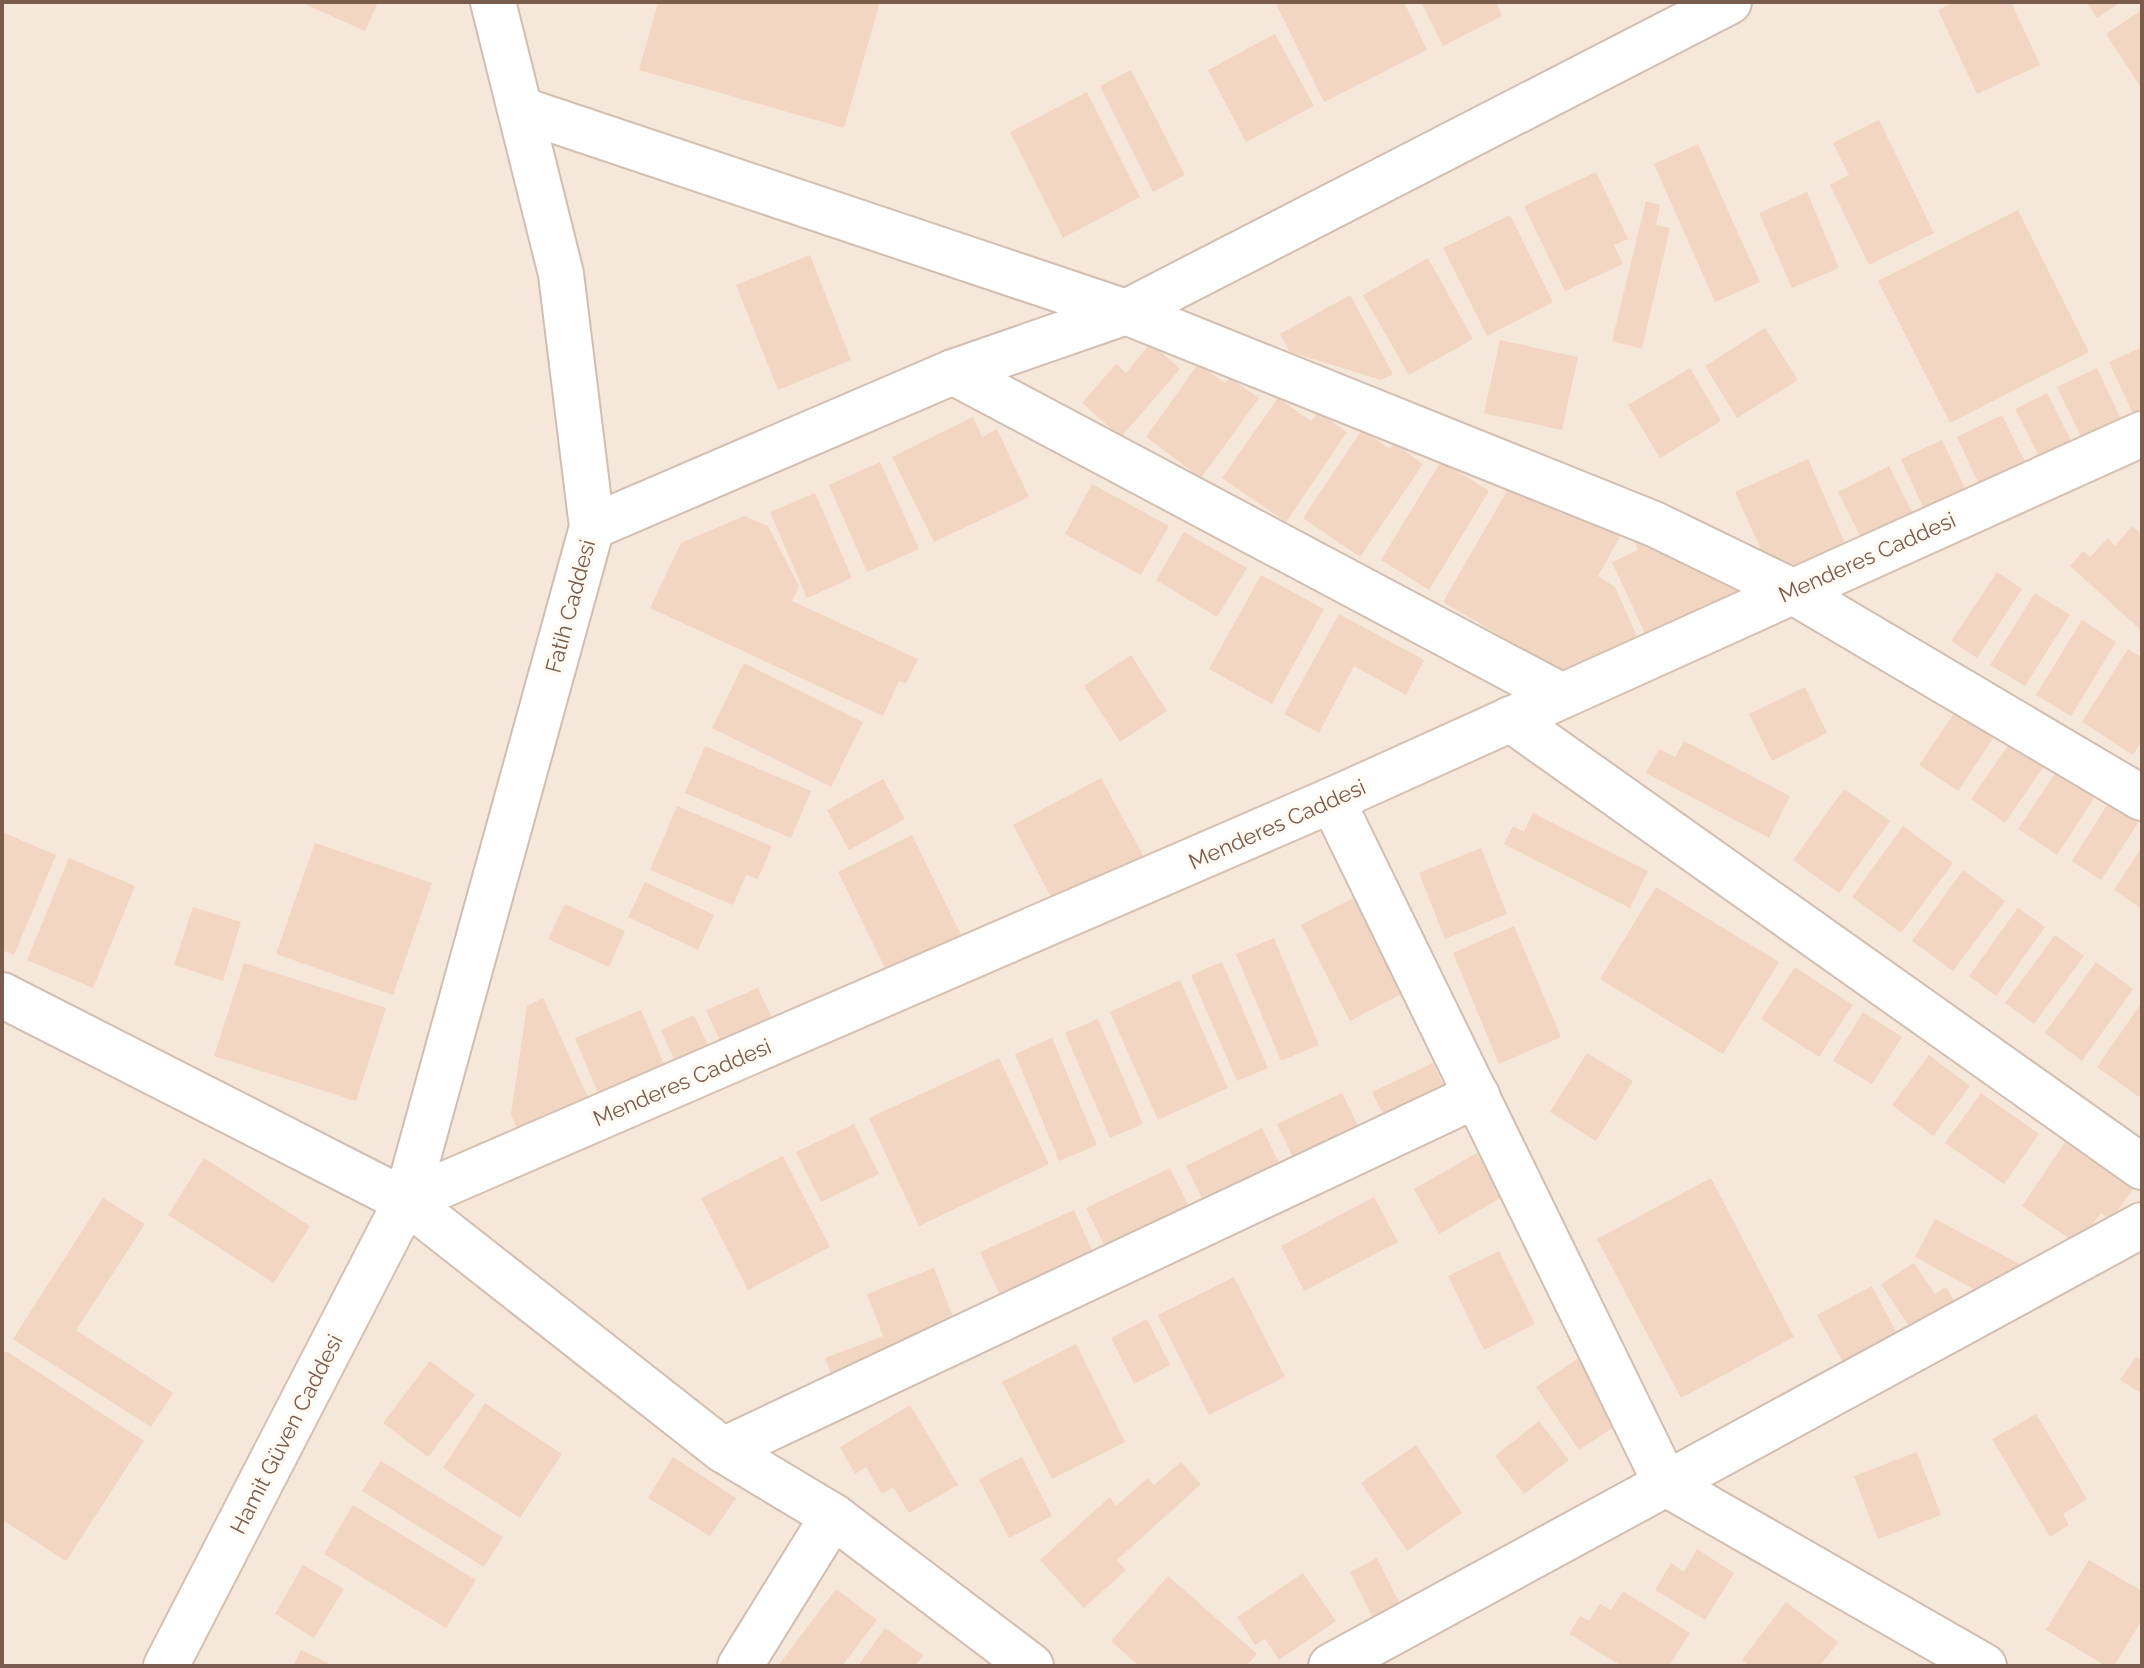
<svg xmlns="http://www.w3.org/2000/svg" width="2144" height="1668" font-family="Raleway,sans-serif">
  <rect width="100%" height="100%" fill="#fdf6ec"/>
  <!-- residential -->
  <rect fill="#f5e8da" x="2" y="2" width="2140" height="1664"/>
  <!-- building -->
  <g fill="#f3d5c3">
    <path d="M300,2H378L365,31Z"/>
    <path d="M658,2H880L844,128L639,70Z"/>
    <path d="M1275,2H1404L1427,50L1324,102Z"/>
    <path d="M1421,2H1496L1502,16L1443,46Z"/>
    <path d="M1955,2H2011L2040,65L1977,94L1938,10Z"/>
    <path d="M2086,2H2121L2097,18Z"/>
    <path d="M2142,10V89L2106,34Z"/>
    <path d="M1275,34L1314,106L1246,142L1208,70Z"/>
    <path d="M1131,70L1185,175L1153,192L1100,86Z"/>
    <path d="M1087,92L1140,197L1063,238L1010,132Z"/>
    <path d="M1879,120L1934,233L1869,265L1830,185L1849,175L1833,143Z"/>
    <path d="M1698,144L1760,282L1715,302L1654,164Z"/>
    <path d="M1596,172L1628,239L1614,245L1623,264L1565,291L1524,206Z"/>
    <path d="M1807,192L1839,268L1792,288L1759,213Z"/>
    <path d="M1646,201L1660,205L1656,225L1670,228L1642,349L1612,341Z"/>
    <path d="M2018,210L2089,352L1950,423L1878,281Z"/>
    <path d="M1510,215L1553,302L1487,336L1443,248Z"/>
    <path d="M810,255L851,360L778,390L736,285Z"/>
    <path d="M1428,258L1473,339L1409,375L1363,295Z"/>
    <path d="M1350,295L1393,374L1381,380L1290,352L1280,334Z"/>
    <path d="M1765,328L1798,380L1737,418L1705,366Z"/>
    <path d="M1500,340L1578,357L1562,430L1484,413Z"/>
    <path d="M1151,343L1180,369L1121,437L1082,403L1116,364L1126,373Z"/>
    <path d="M2142,347V418L2136,420L2109,362Z"/>
    <path d="M1198,364L1225,383L1230,378L1259,398L1201,478L1146,437Z"/>
    <path d="M1690,368L1721,421L1660,458L1628,405Z"/>
    <path d="M2097,368L2123,424L2084,443L2057,387Z"/>
    <path d="M2047,393L2075,448L2043,465L2015,409Z"/>
    <path d="M1278,398L1311,421L1318,412L1347,432L1286,522L1222,478Z"/>
    <path d="M2002,415L2029,470L1983,493L1957,437Z"/>
    <path d="M973,417L982,437L997,429L1029,497L934,542L892,457Z"/>
    <path d="M1362,430L1390,449L1394,443L1423,464L1360,557L1303,518Z"/>
    <path d="M1942,440L1971,501L1929,520L1901,459Z"/>
    <path d="M1808,459L1847,548L1775,581L1735,492Z"/>
    <path d="M1441,461L1489,491L1429,590L1381,560Z"/>
    <path d="M880,462L919,549L867,572L829,485Z"/>
    <path d="M1889,466L1918,524L1867,549L1838,492Z"/>
    <path d="M1092,484L1169,526L1141,575L1065,534Z"/>
    <path d="M1511,484L1562,514L1569,503L1622,533L1598,576L1615,587L1636,634L1618,662L1578,681L1443,602Z"/>
    <path d="M815,493L852,578L807,598L770,512Z"/>
    <path d="M744,516L768,526L799,586L792,601L918,659L906,684L899,681L883,716L650,608L681,543Z"/>
    <path d="M2132,526L2142,535V631L2070,566L2083,551L2090,557L2108,538L2115,546Z"/>
    <path d="M1184,532L1247,568L1217,617L1156,580Z"/>
    <path d="M1632,536L1724,565L1739,598L1648,640L1612,562L1638,550Z"/>
    <path d="M1997,572L2022,589L1977,658L1951,641Z"/>
    <path d="M1261,575L1324,609L1272,704L1209,669Z"/>
    <path d="M2035,593L2070,615L2025,686L1990,665Z"/>
    <path d="M1339,614L1424,660L1406,695L1354,666L1319,733L1284,714Z"/>
    <path d="M2082,620L2116,642L2071,716L2036,695Z"/>
    <path d="M2128,649L2142,658V741L2133,755L2082,722Z"/>
    <path d="M1131,655L1167,711L1120,742L1084,686Z"/>
    <path d="M744,663L863,722L831,787L712,728Z"/>
    <path d="M1805,687L1827,733L1772,761L1749,714Z"/>
    <path d="M1959,706L1998,731L1958,791L1919,765Z"/>
    <path d="M2012,740L2046,763L2005,823L1971,799Z"/>
    <path d="M1684,741L1790,796L1769,838L1646,773L1659,749L1675,757Z"/>
    <path d="M705,746L811,791L791,838L685,793Z"/>
    <path d="M2058,769L2096,795L2057,855L2018,829Z"/>
    <path d="M1101,778L1150,868L1061,916L1013,825Z"/>
    <path d="M883,779L905,819L849,850L827,810Z"/>
    <path d="M1844,789L1890,821L1839,893L1793,860Z"/>
    <path d="M2107,805L2138,823L2101,880L2072,861Z"/>
    <path d="M677,806L772,846L758,879L746,875L733,905L650,870Z"/>
    <path d="M1533,813L1648,871L1630,908L1504,844L1513,826L1524,832Z"/>
    <path d="M1903,826L1953,863L1901,933L1852,897Z"/>
    <path d="M2,832L56,855L14,955L2,950Z"/>
    <path d="M912,835L964,941L890,978L838,872Z"/>
    <path d="M315,843L432,883L393,995L276,954Z"/>
    <path d="M2142,847V909L2114,890Z"/>
    <path d="M1481,848L1507,914L1445,939L1419,873Z"/>
    <path d="M69,858L135,886L93,988L27,960Z"/>
    <path d="M1963,870L2005,901L1953,971L1912,941Z"/>
    <path d="M645,882L714,915L698,950L628,917Z"/>
    <path d="M1656,887L1779,962L1723,1054L1600,979Z"/>
    <path d="M1357,896L1405,992L1350,1021L1301,925Z"/>
    <path d="M565,904L625,931L609,967L548,939Z"/>
    <path d="M193,907L241,922L223,981L174,965Z"/>
    <path d="M2018,908L2045,927L1996,996L1969,976Z"/>
    <path d="M1514,926L1561,1037L1499,1064L1453,953Z"/>
    <path d="M2055,935L2084,956L2034,1024L2005,1003Z"/>
    <path d="M1274,938L1319,1045L1281,1061L1236,954Z"/>
    <path d="M1222,962L1268,1068L1237,1081L1191,975Z"/>
    <path d="M2096,962L2133,989L2082,1061L2045,1033Z"/>
    <path d="M244,963L386,1008L356,1101L214,1056Z"/>
    <path d="M1795,967L1853,1005L1819,1057L1761,1019Z"/>
    <path d="M1180,980L1228,1088L1158,1120L1110,1012Z"/>
    <path d="M758,988L775,1025L723,1047L706,1010Z"/>
    <path d="M543,998L590,1102L519,1133L511,1114L527,1006Z"/>
    <path d="M2142,1002V1092L2139,1097L2097,1067Z"/>
    <path d="M641,1010L667,1071L601,1100L575,1038Z"/>
    <path d="M1863,1012L1902,1037L1872,1084L1833,1061Z"/>
    <path d="M694,1015L711,1052L678,1068L661,1030Z"/>
    <path d="M1098,1019L1143,1124L1110,1138L1065,1033Z"/>
    <path d="M1052,1038L1097,1145L1059,1161L1015,1054Z"/>
    <path d="M1587,1053L1633,1081L1596,1141L1550,1112Z"/>
    <path d="M1929,1055L1970,1086L1933,1136L1892,1105Z"/>
    <path d="M999,1058L1049,1164L919,1226L869,1118Z"/>
    <path d="M1433,1063L1452,1103L1391,1131L1372,1092Z"/>
    <path d="M1342,1093L1367,1144L1301,1175L1277,1124Z"/>
    <path d="M1981,1093L2039,1134L2004,1184L1945,1143Z"/>
    <path d="M854,1124L879,1174L821,1202L796,1152Z"/>
    <path d="M1262,1128L1288,1181L1212,1219L1186,1166Z"/>
    <path d="M2065,1142L2133,1189L2111,1220L2101,1213L2078,1245L2022,1206Z"/>
    <path d="M1477,1153L1502,1197L1439,1234L1414,1189Z"/>
    <path d="M783,1156L830,1247L748,1290L701,1198Z"/>
    <path d="M204,1158L310,1226L274,1283L168,1215Z"/>
    <path d="M1170,1168L1196,1221L1112,1261L1086,1208Z"/>
    <path d="M1711,1178L1794,1337L1681,1398L1597,1239Z"/>
    <path d="M1374,1197L1398,1242L1304,1291L1281,1246Z"/>
    <path d="M103,1198L145,1224L76,1330L173,1393L151,1427L13,1339Z"/>
    <path d="M1074,1210L1099,1266L1006,1308L980,1252Z"/>
    <path d="M1935,1219L2037,1273L1994,1300L1915,1257Z"/>
    <path d="M1499,1251L1535,1324L1484,1350L1448,1276Z"/>
    <path d="M1914,1263L1935,1294L1946,1287L1959,1309L1917,1338L1881,1284Z"/>
    <path d="M934,1268L958,1330L833,1379L825,1358L883,1336L867,1294Z"/>
    <path d="M1234,1277L1285,1377L1209,1415L1158,1315Z"/>
    <path d="M1872,1286L1902,1343L1848,1371L1817,1315Z"/>
    <path d="M1147,1319L1170,1365L1134,1384L1111,1338Z"/>
    <path d="M1076,1344L1125,1442L1052,1479L1002,1382Z"/>
    <path d="M6,1351L144,1441L66,1561L2,1520V1357Z"/>
    <path d="M1583,1355L1626,1419L1579,1450L1536,1387Z"/>
    <path d="M2136,1357L2142,1360V1394L2120,1380Z"/>
    <path d="M430,1361L475,1395L428,1457L383,1423Z"/>
    <path d="M485,1403L562,1454L520,1518L443,1468Z"/>
    <path d="M910,1405L958,1485L909,1513L893,1487L882,1494L866,1467L855,1474L840,1447Z"/>
    <path d="M2036,1414L2087,1499L2063,1514L2069,1525L2050,1537L1992,1439Z"/>
    <path d="M1539,1421L1569,1460L1524,1494L1495,1456Z"/>
    <path d="M1416,1445L1462,1513L1407,1551L1361,1483Z"/>
    <path d="M1917,1452L1941,1515L1878,1539L1854,1476Z"/>
    <path d="M673,1457L736,1498L710,1536L648,1498Z"/>
    <path d="M1022,1457L1052,1516L1009,1538L979,1479Z"/>
    <path d="M381,1461L503,1537L484,1567L362,1491Z"/>
    <path d="M1181,1462L1201,1484L1117,1560L1126,1570L1084,1608L1040,1560L1110,1497L1116,1506L1148,1478L1154,1485Z"/>
    <path d="M353,1505L476,1580L446,1628L324,1554Z"/>
    <path d="M1697,1549L1734,1573L1705,1620L1655,1590L1671,1563L1684,1572Z"/>
    <path d="M1377,1558L1400,1604L1373,1618L1350,1572Z"/>
    <path d="M2089,1560L2142,1591V1620L2114,1666H2106L2046,1630Z"/>
    <path d="M303,1565L344,1589L314,1638L275,1614Z"/>
    <path d="M1303,1573L1336,1621L1279,1660L1265,1639L1255,1645L1237,1617Z"/>
    <path d="M1168,1576L1257,1654L1246,1666H1139L1111,1641Z"/>
    <path d="M836,1589L877,1620L842,1666H778Z"/>
    <path d="M1623,1591L1690,1633L1669,1666H1622L1569,1634L1580,1616L1589,1621L1600,1604L1611,1610Z"/>
    <path d="M1786,1602L1838,1642L1820,1666H1751L1742,1660Z"/>
    <path d="M885,1628L923,1655L915,1666H858Z"/>
    <path d="M301,1650L334,1666H293Z"/>
  </g>
  <g fill="none" stroke-linecap="round" stroke-linejoin="round">
    <!-- minor casing -->
    <g stroke="#d1beb0" stroke-width="48">
      <g id="minor">
        <path d="M520,109L1126,312L1654,524L1792,591L2142,798"/>
        <path d="M953,372L1562,696"/>
        <path d="M592,527L953,372L1126,312L1729,2"/>
        <path d="M1510,719L2142,1167"/>
        <path d="M1332,800L1666,1484L1984,1666"/>
        <path d="M2,995L406,1201"/>
        <path d="M723,1450L1477,1095"/>
        <path d="M740,1666L833,1516"/>
        <path d="M1331,1666L2142,1225"/>
      </g>
    </g>
    <!-- tertiary casing -->
    <g stroke="#d1beb0" stroke-width="48">
      <path id="tertiary" d="M493,2L561,274L592,527L406,1201L723,1450L833,1516L1031,1666"/>
    </g>
    <!-- secondary casing -->
    <g stroke="#d6c0b0" stroke-width="48">
      <path id="secondary" d="M166,1666L406,1201L1332,800L2142,434"/>
    </g>
    <!-- minor -->
    <use href="#minor" stroke="#fff" stroke-width="44"/>
    <!-- tertiary -->
    <use href="#tertiary" stroke="#fff" stroke-width="44"/>
    <!-- secondary -->
    <use href="#secondary" stroke="#fff" stroke-width="44"/>
  </g>
  <g text-anchor="middle" stroke-width="7" stroke-linejoin="round" paint-order="stroke">
    <!-- street labels -->
    <g font-size="22" fill="#7a5c4d" stroke="#fffaf3">
      <text transform="translate(1867 557) rotate(-24)" y="8">Menderes Caddesi</text>
      <text transform="translate(570 606) rotate(-75)" y="8">Fatih Caddesi</text>
      <text transform="translate(1277 824) rotate(-24)" y="8">Menderes Caddesi</text>
      <text transform="translate(682 1082) rotate(-23)" y="8">Menderes Caddesi</text>
      <text transform="translate(286 1434) rotate(-63)" y="8">Hamit Güven Caddesi</text>
    </g>
  </g>
  <!-- border -->
  <rect width="2144" height="1668" fill="none" stroke="#7a5c4d" stroke-width="8"/>
</svg>
